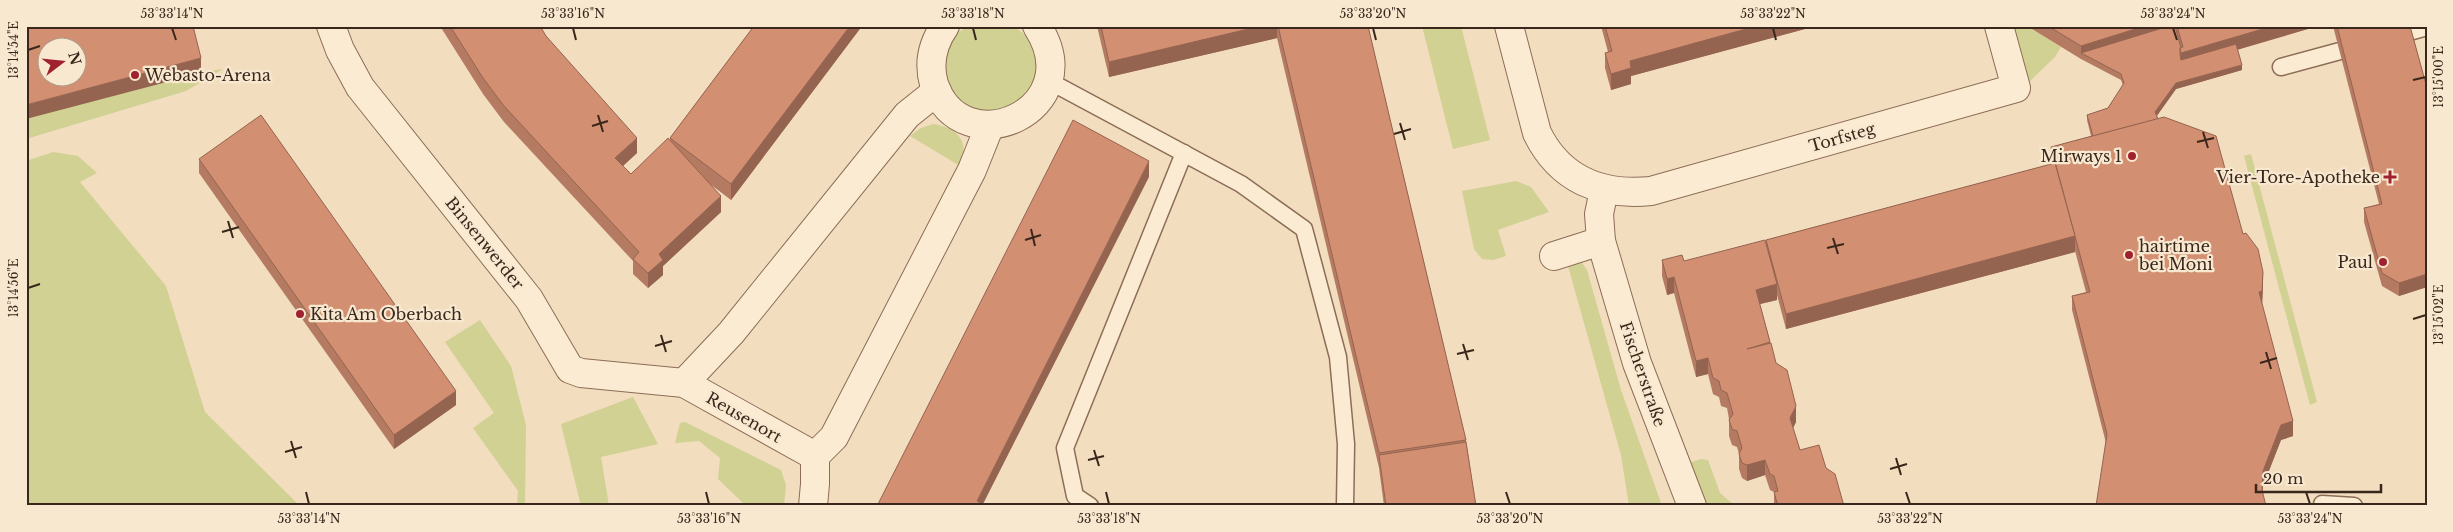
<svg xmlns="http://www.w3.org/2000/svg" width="2453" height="532" font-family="'Libre Baskerville',serif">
  <rect width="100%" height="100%" fill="#f2ddbf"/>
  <!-- green -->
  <g fill="#d0d192" fill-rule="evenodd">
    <path d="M26,26L201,72L223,69L186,91L26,139ZM48,48H78V78H48Z"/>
    <path d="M969,26C979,26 1005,23 1014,27C1037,38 1044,74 1027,93C1021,101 1015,104 1006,107C952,129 920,49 969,26Z"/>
    <path d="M1422,26H1461L1490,140L1453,149Z"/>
    <path d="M2010,26H2027L2061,47L2055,57L2029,82L2024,79Z"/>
    <path d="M933,124C958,128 970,141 960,166L910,136L921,128Z"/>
    <path d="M53,152L78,156L97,173L80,182L166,286L205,412L300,506H26V161Z"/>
    <path d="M2251,154L2317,402L2310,405L2244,156Z"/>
    <path d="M1516,181L1531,187L1549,212L1498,230L1506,256L1493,260L1482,259L1474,249L1462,191Z"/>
    <path d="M1582,263L1587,270L1621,390L1662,506H1629L1621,455L1568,266Z"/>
    <path d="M480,320L511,366L526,425L525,506H517L518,491L473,428L494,413L445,342Z"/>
    <path d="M633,397L658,444L601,457L609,506H581L561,424Z"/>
    <path d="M685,422L781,470L786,485L784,506H746L718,479L720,458L699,441L675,443L680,423Z"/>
    <path d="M1701,459L1708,460L1720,493L1735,506H1706L1688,463Z"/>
  </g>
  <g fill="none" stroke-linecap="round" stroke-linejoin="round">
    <!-- service casing -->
    <g stroke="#8c6d56" stroke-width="19">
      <g id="service">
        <path d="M2409,32L2427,27"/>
        <path d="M2281,67L2340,51"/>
        <path d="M1049,81L1241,184L1304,229L1338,357L1346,444L1345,506"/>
        <path d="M2322,504L2354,506"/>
        <path d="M1090,506L1075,496L1065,448L1184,153"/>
      </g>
    </g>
    <!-- minor casing -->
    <g stroke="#8c6d56" stroke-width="30">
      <g id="minor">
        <path d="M331,26L340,50L360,87L529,299L570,369L581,373L684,383L815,456"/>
        <path d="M945,26C933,43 928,63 934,84C962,167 1092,110 1037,26"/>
        <path d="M1509,26L1537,133C1560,180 1601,196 1651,191L2016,88L1999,26"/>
        <path d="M1604,190L1599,214L1601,241L1637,363L1692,506"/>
        <path d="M1554,256L1601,241"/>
        <path d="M684,383L731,333L907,115L937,91"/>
        <path d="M815,456L834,437L972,170L990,125"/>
        <path d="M813,506L815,484V456"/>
      </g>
    </g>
    <!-- service -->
    <use href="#service" stroke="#fcebd3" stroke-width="16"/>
    <!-- minor -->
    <use href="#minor" stroke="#fcebd3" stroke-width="28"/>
  </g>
  <!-- wall -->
  <g fill="#b57b62">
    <path d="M440,26H540L546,36L637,153L623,166L631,174L670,140V138L754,26H862L731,200L710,184L721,212L663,266V275L648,288L633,274V261L504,122L483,94Z"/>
    <path d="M1097,26H1368L1466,440L1476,506H1384L1379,468L1277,38L1109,77Z"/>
    <path d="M1601,26H1816L1631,76V84L1611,90L1605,68V53L1608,52Z"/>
    <path d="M2027,26H2318L2237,50L2242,70L2176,89L2157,116L2158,119L2243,234L2263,287L2262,305L2293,436L2281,440L2263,486V493L2106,443L2072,310V296L2086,292L2075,251V252L1786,329L1777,295V300L1760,304L1776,363L1796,422L1793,428L1800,450L1826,468L1844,506H1774V492L1770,490L1765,475L1747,481L1742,478L1739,469V454L1737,447L1732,445L1729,436V419L1727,408L1721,406L1719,397L1713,394L1708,374L1696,377L1674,293L1667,295L1662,276V260L1684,261L1766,246V240L2052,164L2051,147L2091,136L2087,120V115L2108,108L2123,85L2121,80L2081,59Z"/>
    <path d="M2333,26H2410L2427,88V287L2399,296L2382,286L2364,222V208L2379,204Z"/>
    <path d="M199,159L456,405L394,449L199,173Z"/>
  </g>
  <!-- shaded-wall -->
  <g fill="#946450">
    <path d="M850,26H862L731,200V184Z"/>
    <path d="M1261,26H1277V38L1109,77V62Z"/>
    <path d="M1757,26H1816L1631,76V84L1611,90V74L1630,61Z"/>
    <path d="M2145,26H2174L2081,53V59V46Z"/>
    <path d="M2273,26H2318L2181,66V53Z"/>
    <path d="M201,58V73L26,119V105Z"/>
    <path d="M2242,65V70L2176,89L2155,118V112L2176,83Z"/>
    <path d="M637,138V153L615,173V158Z"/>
    <path d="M1149,161V177L982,506L977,501Z"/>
    <path d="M721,196V212L663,266V275L648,288V273L659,254Z"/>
    <path d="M2075,236V252L1786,329V314Z"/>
    <path d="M2263,272V287L2262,305L2259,292Z"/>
    <path d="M2427,274V287L2399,296V283Z"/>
    <path d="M1674,277V293L1667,295V279Z"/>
    <path d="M1777,284V300L1756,305V290Z"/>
    <path d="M1708,358V374L1696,377V361Z"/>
    <path d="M456,391V405L394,449V435Z"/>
    <path d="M1796,406V422L1790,434V418Z"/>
    <path d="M2293,421V436L2281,440L2263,486L2262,505L2263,471L2281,425Z"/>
    <path d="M1765,460V475L1747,481V465Z"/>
  </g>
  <!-- building -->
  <g fill="#d38f72" stroke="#946450" fill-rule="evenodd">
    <path d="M26,26H193L201,58L26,105ZM48,48H78V78H48Z"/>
    <path d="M450,26H540L546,36L637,138L615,158L631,174L668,138L721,196L659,254L663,260L648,273L633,259L639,252L504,106L483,78Z"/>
    <path d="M754,26H850L731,184L670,138Z"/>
    <path d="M1101,26H1261L1109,62Z"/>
    <path d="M1278,26H1368L1466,440L1379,453Z"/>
    <path d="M1605,26H1757L1630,61L1631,68L1611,74L1605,53L1612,51Z"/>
    <path d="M2048,26H2145L2081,46Z"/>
    <path d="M2169,26H2175L2181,48H2180V55L2181,60L2236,44L2242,65L2176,83L2155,112L2158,119L2093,136L2087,115L2108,108L2124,83L2121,74L2081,53Z"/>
    <path d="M2177,26H2273L2181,53L2180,48L2183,47Z"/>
    <path d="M2337,26H2410L2427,88V274L2399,283L2382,273L2364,208L2382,204Z"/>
    <path d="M261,115L456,391L394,435L199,159Z"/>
    <path d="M2164,117L2216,136L2243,234L2246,233L2258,249L2263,272L2262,291L2259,292L2293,421L2281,425L2263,471L2262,490L2266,506H2096L2107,434L2072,296L2090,292L2051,147Z"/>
    <path d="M1073,120L1149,161L977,501L987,506H877Z"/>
    <path d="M2055,163L2075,236L1786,314L1766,240Z"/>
    <path d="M1765,240L1777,284L1756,290L1770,342L1747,349L1771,343L1776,363L1787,370L1796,406L1790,418L1800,450L1819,445L1826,468L1835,474L1844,506H1778L1774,492L1778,491L1774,476L1770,474L1765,460L1747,465L1742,463L1739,454L1742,448L1737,431L1732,429L1729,420L1733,414L1727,393L1721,390L1719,381L1713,378L1708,358L1696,361L1674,277L1667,279L1662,260L1682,255L1684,261Z"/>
    <path d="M1466,442L1476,506H1386L1379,455Z"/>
  </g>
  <!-- ticks -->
  <path fill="none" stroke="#3a271c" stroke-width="2" d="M172,28L176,40M573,28L576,40M973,28L976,40M1373,28L1376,40M1773,28L1776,40M2173,28L2177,40M28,50L40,46M2413,80L2426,77M598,115L603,132M1400,123L1405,140M592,126L608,121M2203,132L2208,148M1394,134L1411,129M2197,142L2214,138M228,221L233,238M1031,229L1035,246M222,232L239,227M1833,238L1838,254M1025,240L1041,235M1827,248L1844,244M28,288L40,284M2413,319L2426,315M661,335L666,352M1463,344L1468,360M655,346L672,341M2266,352L2271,369M1457,354L1474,350M2260,363L2277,358M291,441L296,458M1094,450L1099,466M285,452L302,447M1896,458L1901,475M1088,460L1104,456M1890,469L1907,464M306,492L309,504M706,492L709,504M1106,492L1109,504M1506,492L1510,504M1906,492L1910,504M2306,492L2310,504"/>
  <!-- markers -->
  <g fill="#a02130" stroke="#f8e8d0" stroke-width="2">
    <circle cx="135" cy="75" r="5"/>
    <circle cx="2132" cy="156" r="5"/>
    <path d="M2387.5 169.5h5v5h5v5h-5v5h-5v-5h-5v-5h5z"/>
    <circle cx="2129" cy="255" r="5"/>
    <circle cx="2383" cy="262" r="5"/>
    <circle cx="300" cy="314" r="5"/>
  </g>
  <g text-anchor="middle" stroke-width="4.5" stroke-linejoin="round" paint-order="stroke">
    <!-- poi labels -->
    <g font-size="16" fill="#3a271c" stroke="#f8e8d0" text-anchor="start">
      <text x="145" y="81">Webasto-Arena</text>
      <text x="2122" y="162" text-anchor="end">Mirways 1</text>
      <text x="2380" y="183" text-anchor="end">Vier-Tore-Apotheke</text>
      <text x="2139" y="252">hairtime<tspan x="2139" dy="18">bei Moni</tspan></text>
      <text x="2373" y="268" text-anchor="end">Paul</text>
      <text x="310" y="320">Kita Am Oberbach</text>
    </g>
    <!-- street labels -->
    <g font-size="16" fill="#3a271c" stroke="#f8e8d0">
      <text transform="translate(1842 137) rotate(-16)" y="6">Torfsteg</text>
      <text transform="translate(485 243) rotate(51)" y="6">Binsenwerder</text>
      <text transform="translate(1643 374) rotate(71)" y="6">Fischerstraße</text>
      <text transform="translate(744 417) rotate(30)" y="6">Reusenort</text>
    </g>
  </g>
  <!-- border -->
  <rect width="2453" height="532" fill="none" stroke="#f8e8d0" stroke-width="55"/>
  <!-- north arrow -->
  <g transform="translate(62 62) rotate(74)"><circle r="24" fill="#f8e8d0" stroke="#ac9b88"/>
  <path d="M0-4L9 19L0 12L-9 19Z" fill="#a02130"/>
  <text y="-8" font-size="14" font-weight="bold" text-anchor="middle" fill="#3a271c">N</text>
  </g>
  <!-- scale -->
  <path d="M2256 484v8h125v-8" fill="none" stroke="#3a271c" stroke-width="2.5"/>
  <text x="2263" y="484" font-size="15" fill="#3a271c" stroke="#f8e8d0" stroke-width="4" paint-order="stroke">20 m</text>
  <rect x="28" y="28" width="2398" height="476" fill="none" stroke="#3a271c" stroke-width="2"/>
  <g font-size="12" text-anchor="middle" fill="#3a271c">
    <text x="172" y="18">53°33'14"N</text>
    <text x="573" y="18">53°33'16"N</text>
    <text x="973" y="18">53°33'18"N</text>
    <text x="1373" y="18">53°33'20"N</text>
    <text x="1773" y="18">53°33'22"N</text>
    <text x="2173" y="18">53°33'24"N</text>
    <text transform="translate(14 50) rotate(-90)" y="4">13°14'54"E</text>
    <text transform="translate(2439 77) rotate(-90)" y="4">13°15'00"E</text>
    <text transform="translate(14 288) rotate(-90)" y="4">13°14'56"E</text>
    <text transform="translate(2439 315) rotate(-90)" y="4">13°15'02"E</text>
    <text x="309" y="523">53°33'14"N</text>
    <text x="709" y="523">53°33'16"N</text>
    <text x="1109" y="523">53°33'18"N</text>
    <text x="1510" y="523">53°33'20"N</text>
    <text x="1910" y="523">53°33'22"N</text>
    <text x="2310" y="523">53°33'24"N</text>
  </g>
</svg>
